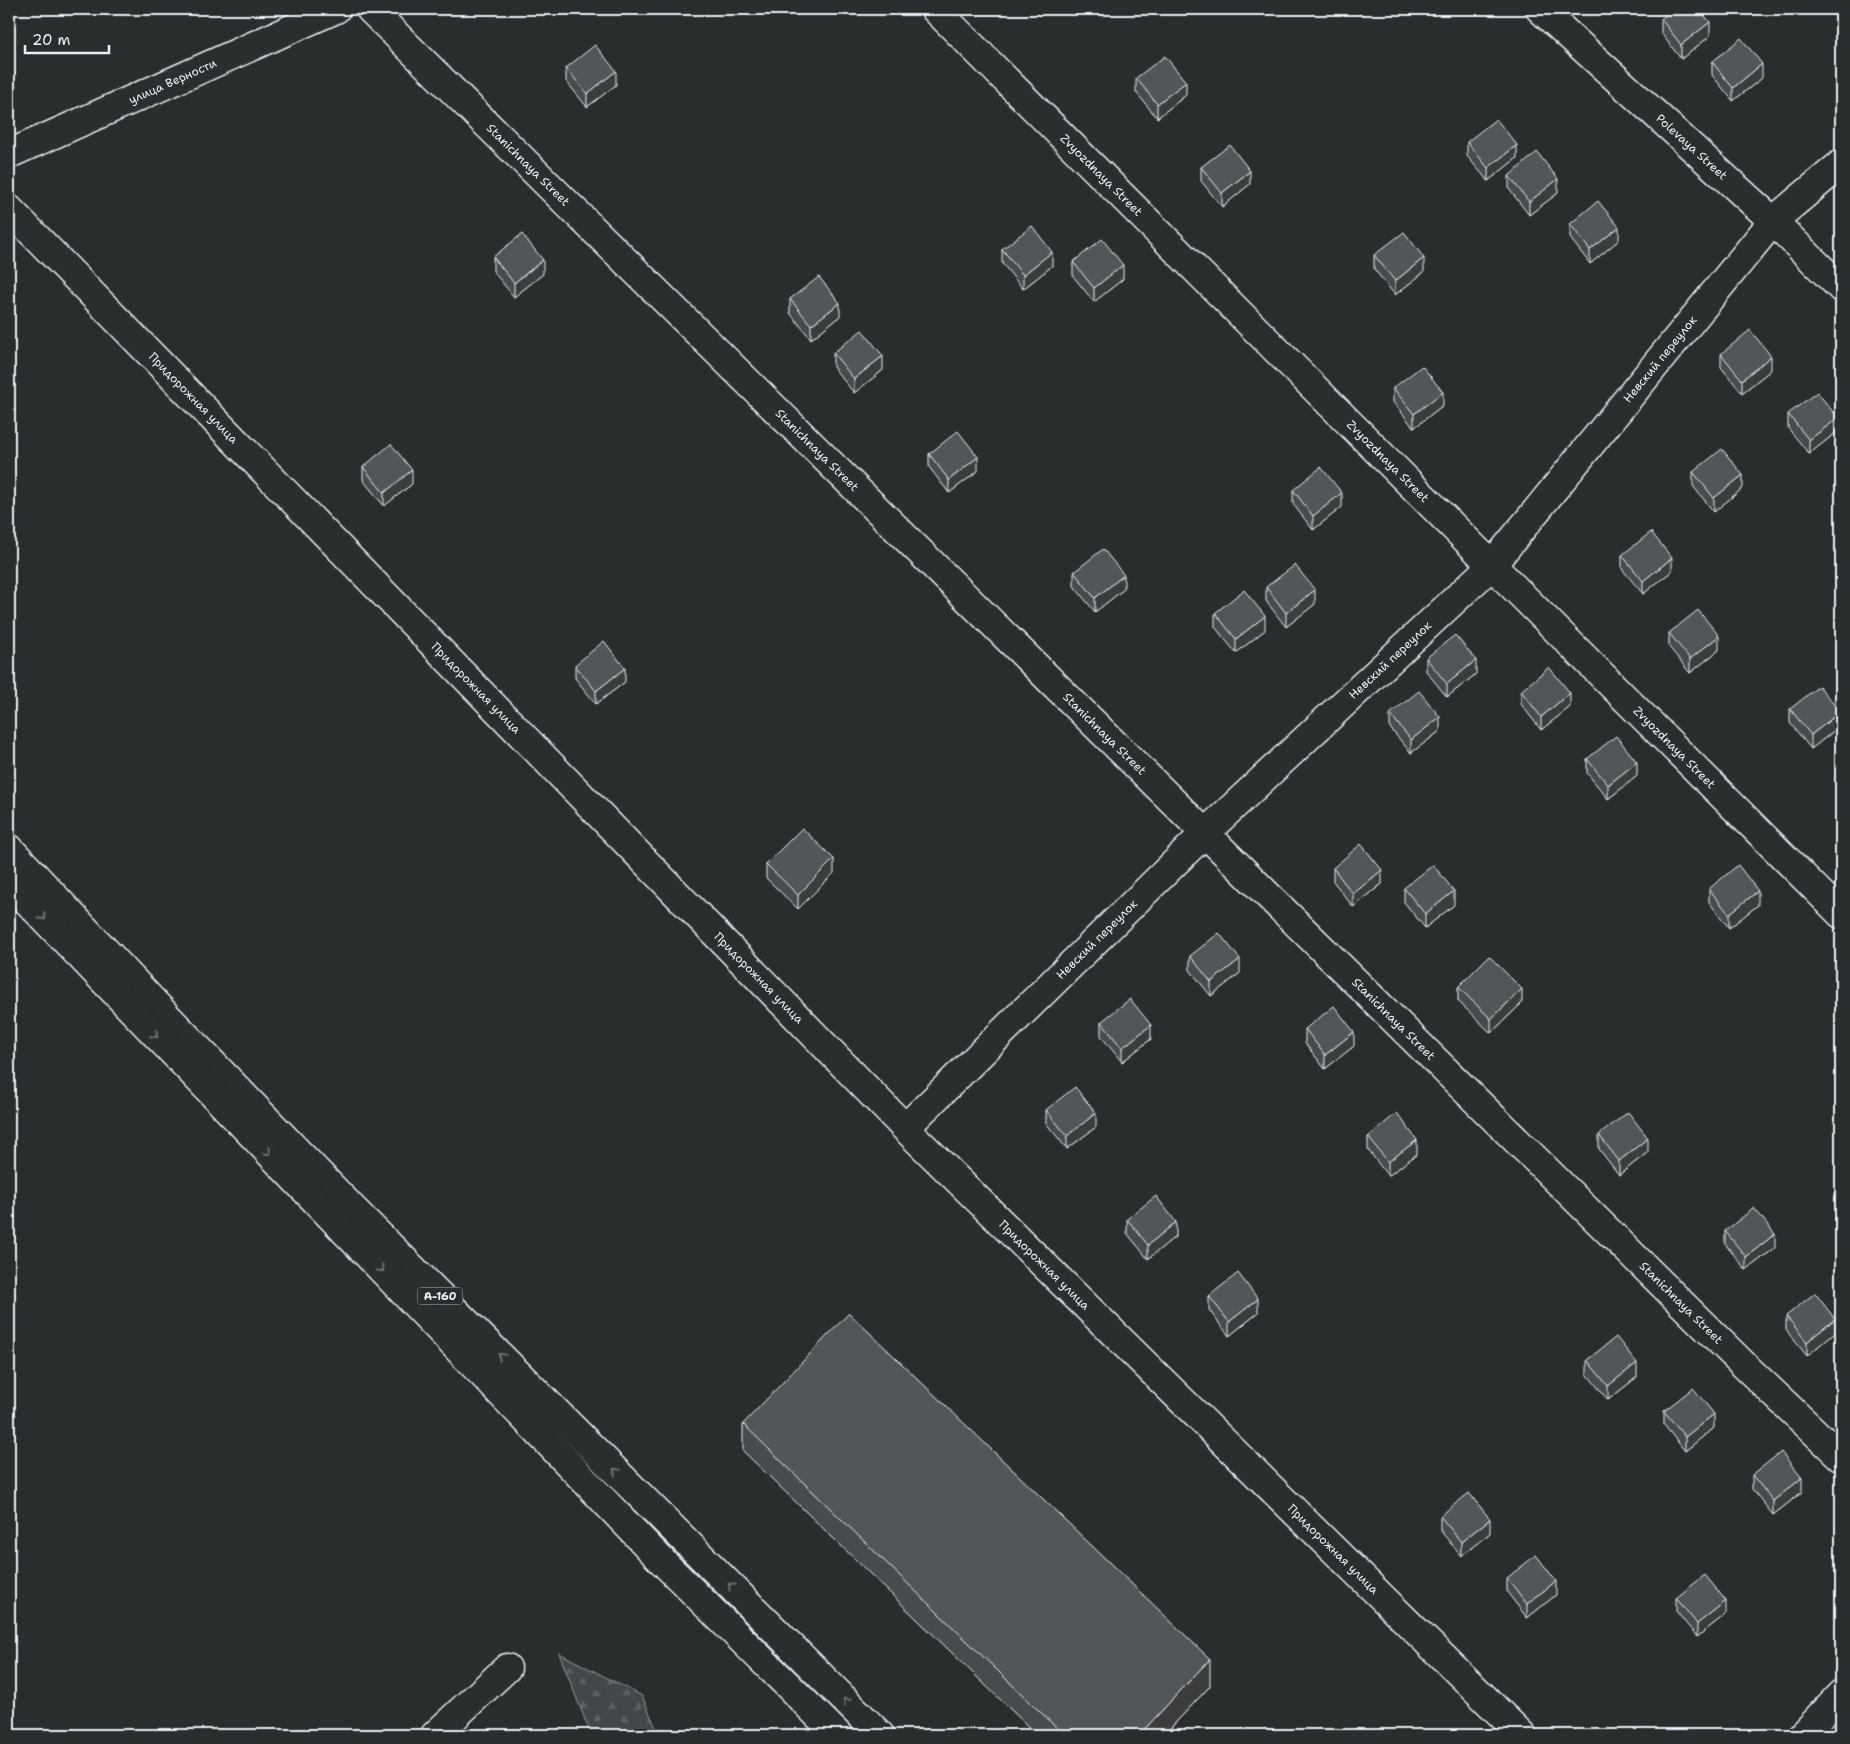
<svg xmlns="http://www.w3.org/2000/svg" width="1850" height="1744" font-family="'Shantell Sans',sans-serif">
  <defs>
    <pattern id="forest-firs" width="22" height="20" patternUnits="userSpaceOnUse" patternTransform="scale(1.25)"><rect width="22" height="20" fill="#424648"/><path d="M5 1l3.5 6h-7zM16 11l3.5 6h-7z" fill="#5d6163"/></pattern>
  </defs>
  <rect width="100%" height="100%" fill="#2a2d2e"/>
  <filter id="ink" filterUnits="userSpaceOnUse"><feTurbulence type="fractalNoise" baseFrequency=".02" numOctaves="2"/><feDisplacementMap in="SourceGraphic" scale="10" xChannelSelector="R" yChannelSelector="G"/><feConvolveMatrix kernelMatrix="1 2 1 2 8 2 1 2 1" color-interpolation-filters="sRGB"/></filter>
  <g filter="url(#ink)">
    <!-- forest -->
    <path fill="url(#forest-firs)" stroke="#959ca0" d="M559,1653L642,1696L659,1735H591Z"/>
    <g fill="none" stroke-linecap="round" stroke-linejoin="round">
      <!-- minor casing -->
      <g stroke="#e8f1f8" stroke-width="31">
        <g id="minor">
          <path id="s1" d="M370,9L1746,1367L1841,1457"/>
          <path id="s2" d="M935,9L1841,914"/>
          <path id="s3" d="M1540,9L1773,221L1841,288"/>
          <path id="s4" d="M9,154L336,9"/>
          <path id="s5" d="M9,209L905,1128L1522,1735"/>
          <path id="s6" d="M905,1128L1205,833L1492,565L1773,221L1841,164"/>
          <path d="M435,1735L507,1668"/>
          <path d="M1802,1735L1841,1694"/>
        </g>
      </g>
      <!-- highway casing -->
      <g stroke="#e8f1f8" stroke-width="31">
        <g id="highway">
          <path d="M9,848L164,1013L351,1207L880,1735"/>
          <path d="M9,882L662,1561L838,1735"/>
        </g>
      </g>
      <!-- minor -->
      <use href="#minor" stroke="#2a2d2e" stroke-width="28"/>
      <!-- highway -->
      <use href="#highway" stroke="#2a2d2e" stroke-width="28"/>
    </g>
    <!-- wall -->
    <g fill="#474b4d" stroke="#e8f1f8">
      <path d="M1661,19L1710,36L1681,59L1661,33Z"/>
      <path d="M1712,62L1762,78L1733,101L1712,75Z"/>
      <path d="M566,68L616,85L587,107L566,81Z"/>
      <path d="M1136,78L1186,95L1157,118L1136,92Z"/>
      <path d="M1467,142L1517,158L1488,181L1467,156Z"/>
      <path d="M1201,167L1250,184L1222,207L1201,181Z"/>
      <path d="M1509,176L1558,193L1529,215L1509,189Z"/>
      <path d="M1570,224L1619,240L1590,264L1570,238Z"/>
      <path d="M1002,249L1052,266L1023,289L1002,263Z"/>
      <path d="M1374,255L1424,272L1395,295L1374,269Z"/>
      <path d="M493,257L543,274L514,297L493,271Z"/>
      <path d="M1073,262L1123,279L1094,302L1073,276Z"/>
      <path d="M790,299L840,316L811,339L790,313Z"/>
      <path d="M833,353L883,370L854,393L833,367Z"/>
      <path d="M1721,354L1771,370L1742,393L1721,367Z"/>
      <path d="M1393,388L1443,405L1414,428L1393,402Z"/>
      <path d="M1788,414L1838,431L1809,454L1788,428Z"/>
      <path d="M929,454L978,471L949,493L929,467Z"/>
      <path d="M363,467L412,484L384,506L363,480Z"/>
      <path d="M1693,472L1743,488L1714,512L1693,486Z"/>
      <path d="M1293,490L1342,507L1313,530L1293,504Z"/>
      <path d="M1622,555L1672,571L1643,594L1622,569Z"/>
      <path d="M1074,572L1124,589L1095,612L1074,586Z"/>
      <path d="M1266,587L1315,604L1286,627L1266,601Z"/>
      <path d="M1215,613L1265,630L1236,653L1215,627Z"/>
      <path d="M1669,633L1719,650L1690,673L1669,647Z"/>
      <path d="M1426,658L1476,674L1447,697L1426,671Z"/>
      <path d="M575,665L625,682L596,704L575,678Z"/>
      <path d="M1521,691L1570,707L1541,730L1521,704Z"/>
      <path d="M1790,709L1840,726L1811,749L1790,723Z"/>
      <path d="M1390,714L1440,731L1411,753L1390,728Z"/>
      <path d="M1587,759L1637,776L1608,799L1587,773Z"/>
      <path d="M766,864L834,873L798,909L766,878Z"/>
      <path d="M1333,868L1382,884L1353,907L1333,881Z"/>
      <path d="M1404,888L1454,905L1425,928L1404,902Z"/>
      <path d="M1709,889L1758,905L1729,928L1709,902Z"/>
      <path d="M1190,956L1240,973L1211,996L1190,970Z"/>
      <path d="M1458,987L1522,1003L1491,1033L1458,1001Z"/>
      <path d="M1101,1022L1151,1039L1122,1062L1101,1036Z"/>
      <path d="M1305,1029L1354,1046L1325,1069L1305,1043Z"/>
      <path d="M1046,1110L1096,1127L1067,1149L1046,1123Z"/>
      <path d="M1599,1135L1648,1152L1619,1175L1599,1149Z"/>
      <path d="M1368,1137L1417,1154L1388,1176L1368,1150Z"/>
      <path d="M1127,1219L1176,1236L1148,1259L1127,1233Z"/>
      <path d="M1725,1231L1775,1248L1746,1270L1725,1244Z"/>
      <path d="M1209,1296L1258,1313L1229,1336L1209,1310Z"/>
      <path d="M1786,1316L1835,1332L1807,1356L1786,1330Z"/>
      <path d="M1587,1360L1637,1377L1608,1400L1587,1374Z"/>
      <path d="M1664,1411L1714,1428L1685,1451L1664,1425Z"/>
      <path d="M743,1424L1210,1686L1164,1735H1037L743,1451Z"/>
      <path d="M1752,1475L1802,1492L1773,1515L1752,1489Z"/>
      <path d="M1440,1516L1490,1533L1461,1556L1440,1530Z"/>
      <path d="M1507,1578L1556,1595L1527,1618L1507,1592Z"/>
      <path d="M1676,1598L1726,1614L1697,1637L1676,1611Z"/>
    </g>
    <!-- shaded-wall -->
    <g fill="#3a3d3e" stroke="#e8f1f8">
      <path d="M1710,22V36L1681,59V45Z"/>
      <path d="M1762,64V78L1733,101V88Z"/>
      <path d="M616,71V85L587,107V94Z"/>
      <path d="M1186,82V95L1157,118V104Z"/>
      <path d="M1517,145V158L1488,181V168Z"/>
      <path d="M1250,171V184L1222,207V193Z"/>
      <path d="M1558,179V193L1529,215V202Z"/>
      <path d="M1619,227V240L1590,264V250Z"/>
      <path d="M1052,252V266L1023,289V275Z"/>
      <path d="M1424,258V272L1395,295V281Z"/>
      <path d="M543,260V274L514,297V283Z"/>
      <path d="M1123,265V279L1094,302V288Z"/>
      <path d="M840,303V316L811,339V325Z"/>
      <path d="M883,356V370L854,393V379Z"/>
      <path d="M1771,356V370L1742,393V380Z"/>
      <path d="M1443,392V405L1414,428V414Z"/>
      <path d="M1838,418V431L1809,454V440Z"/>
      <path d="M978,457V471L949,493V480Z"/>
      <path d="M412,470V484L384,506V493Z"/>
      <path d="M1743,475V488L1714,512V498Z"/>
      <path d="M1342,493V507L1313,530V516Z"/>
      <path d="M1672,558V571L1643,594V581Z"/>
      <path d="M1124,575V589L1095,612V598Z"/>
      <path d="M1315,590V604L1286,627V613Z"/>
      <path d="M1265,616V630L1236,653V639Z"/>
      <path d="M1719,636V650L1690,673V659Z"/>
      <path d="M1476,660V674L1447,697V684Z"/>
      <path d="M625,668V682L596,704V691Z"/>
      <path d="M1570,693V707L1541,730V717Z"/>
      <path d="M1840,712V726L1811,749V735Z"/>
      <path d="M1440,717V731L1411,753V740Z"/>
      <path d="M1637,762V776L1608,799V785Z"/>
      <path d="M834,859V873L798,909V895Z"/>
      <path d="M1382,870V884L1353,907V894Z"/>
      <path d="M1454,891V905L1425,928V914Z"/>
      <path d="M1758,891V905L1729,928V914Z"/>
      <path d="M1240,959V973L1211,996V982Z"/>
      <path d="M1522,989V1003L1491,1033V1019Z"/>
      <path d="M1151,1025V1039L1122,1062V1048Z"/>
      <path d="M1354,1032V1046L1325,1069V1055Z"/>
      <path d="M1096,1113V1127L1067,1149V1136Z"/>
      <path d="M1648,1138V1152L1619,1175V1161Z"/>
      <path d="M1417,1140V1154L1388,1176V1162Z"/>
      <path d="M1176,1222V1236L1148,1259V1245Z"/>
      <path d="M1775,1234V1248L1746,1270V1257Z"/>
      <path d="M1258,1299V1313L1229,1336V1322Z"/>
      <path d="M1835,1319V1332L1807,1356V1342Z"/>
      <path d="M1637,1363V1377L1608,1400V1386Z"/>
      <path d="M1714,1414V1428L1685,1451V1437Z"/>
      <path d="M1802,1478V1492L1773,1515V1501Z"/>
      <path d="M1490,1519V1533L1461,1556V1542Z"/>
      <path d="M1556,1581V1595L1527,1618V1604Z"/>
      <path d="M1726,1601V1614L1697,1637V1624Z"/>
      <path d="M1210,1659V1686L1164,1735H1139Z"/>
    </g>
    <!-- building -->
    <g fill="#535759" stroke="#e8f1f8">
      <path d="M1674,9H1699L1710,22L1681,45L1661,19Z"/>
      <path d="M1741,38L1762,64L1733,88L1712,62Z"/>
      <path d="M595,45L616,71L587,94L566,68Z"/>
      <path d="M1165,56L1186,82L1157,104L1136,78Z"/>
      <path d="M1496,119L1517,145L1488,168L1467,142Z"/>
      <path d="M1230,145L1250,171L1222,193L1201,167Z"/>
      <path d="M1537,152L1558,179L1529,202L1509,176Z"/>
      <path d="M1598,201L1619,227L1590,250L1570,224Z"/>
      <path d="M1032,226L1052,252L1023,275L1002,249Z"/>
      <path d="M1404,232L1424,258L1395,281L1374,255Z"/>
      <path d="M522,234L543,260L514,283L493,257Z"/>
      <path d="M1102,239L1123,265L1094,288L1073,262Z"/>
      <path d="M819,277L840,303L811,325L790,299Z"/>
      <path d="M862,330L883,356L854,379L833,353Z"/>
      <path d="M1750,330L1771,356L1742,380L1721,354Z"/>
      <path d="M1422,366L1443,392L1414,414L1393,388Z"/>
      <path d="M1817,392L1838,418L1809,440L1788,414Z"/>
      <path d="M958,431L978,457L949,480L929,454Z"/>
      <path d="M391,444L412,470L384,493L363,467Z"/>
      <path d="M1722,449L1743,475L1714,498L1693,472Z"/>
      <path d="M1321,467L1342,493L1313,516L1293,490Z"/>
      <path d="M1651,532L1672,558L1643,581L1622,555Z"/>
      <path d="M1103,549L1124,575L1095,598L1074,572Z"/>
      <path d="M1295,565L1315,590L1286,613L1266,587Z"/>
      <path d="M1244,590L1265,616L1236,639L1215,613Z"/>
      <path d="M1698,610L1719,636L1690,659L1669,633Z"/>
      <path d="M1455,635L1476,660L1447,684L1426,658Z"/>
      <path d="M604,641L625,668L596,691L575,665Z"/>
      <path d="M1549,667L1570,693L1541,717L1521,691Z"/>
      <path d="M1819,686L1840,712L1811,735L1790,709Z"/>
      <path d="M1419,691L1440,717L1411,740L1390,714Z"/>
      <path d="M1616,736L1637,762L1608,785L1587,759Z"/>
      <path d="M802,828L834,859L798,895L766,864Z"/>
      <path d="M1361,844L1382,870L1353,894L1333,868Z"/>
      <path d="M1433,865L1454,891L1425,914L1404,888Z"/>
      <path d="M1738,865L1758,891L1729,914L1709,889Z"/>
      <path d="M1219,933L1240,959L1211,982L1190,956Z"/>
      <path d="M1489,956L1522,989L1491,1019L1458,987Z"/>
      <path d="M1130,999L1151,1025L1122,1048L1101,1022Z"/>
      <path d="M1334,1006L1354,1032L1325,1055L1305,1029Z"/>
      <path d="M1075,1087L1096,1113L1067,1136L1046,1110Z"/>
      <path d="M1628,1112L1648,1138L1619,1161L1599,1135Z"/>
      <path d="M1397,1113L1417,1140L1388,1162L1368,1137Z"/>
      <path d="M1156,1196L1176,1222L1148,1245L1127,1219Z"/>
      <path d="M1754,1208L1775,1234L1746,1257L1725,1231Z"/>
      <path d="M1238,1273L1258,1299L1229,1322L1209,1296Z"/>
      <path d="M1815,1293L1835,1319L1807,1342L1786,1316Z"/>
      <path d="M849,1313L1210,1659L1139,1735H1064L743,1424Z"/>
      <path d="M1616,1337L1637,1363L1608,1386L1587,1360Z"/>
      <path d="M1693,1388L1714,1414L1685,1437L1664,1411Z"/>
      <path d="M1781,1452L1802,1478L1773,1501L1752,1475Z"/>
      <path d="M1469,1493L1490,1519L1461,1542L1440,1516Z"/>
      <path d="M1536,1555L1556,1581L1527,1604L1507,1578Z"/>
      <path d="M1705,1575L1726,1601L1697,1624L1676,1598Z"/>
    </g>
    <!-- one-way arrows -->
    <defs><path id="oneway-chevron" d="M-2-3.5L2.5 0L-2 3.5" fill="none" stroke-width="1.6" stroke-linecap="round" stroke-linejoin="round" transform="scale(1.25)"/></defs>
    <g stroke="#6c7275">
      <use href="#oneway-chevron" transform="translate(43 917) rotate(46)"/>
      <use href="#oneway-chevron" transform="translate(155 1035) rotate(46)"/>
      <use href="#oneway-chevron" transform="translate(268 1152) rotate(46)"/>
      <use href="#oneway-chevron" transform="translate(381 1269) rotate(46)"/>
      <use href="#oneway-chevron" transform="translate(501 1356) rotate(-135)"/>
      <use href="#oneway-chevron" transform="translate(616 1471) rotate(-135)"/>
      <use href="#oneway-chevron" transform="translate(731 1586) rotate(-135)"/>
      <use href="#oneway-chevron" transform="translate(846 1701) rotate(-135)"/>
    </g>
  </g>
  <g text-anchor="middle" stroke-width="4.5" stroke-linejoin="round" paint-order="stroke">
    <!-- shield labels -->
    <rect fill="#2a2d2e" stroke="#afb6bb" stroke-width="1" x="417.5" y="1287.5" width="45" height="17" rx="4"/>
    <g font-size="11" font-weight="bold" fill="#e8f1f8">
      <text x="440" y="1300">А-160</text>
    </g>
    <!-- street labels -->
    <g font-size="12" fill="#e8f1f8" stroke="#2a2d2e">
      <text dy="4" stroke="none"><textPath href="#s4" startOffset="179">улица Верности</textPath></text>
      <text dy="4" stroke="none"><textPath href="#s3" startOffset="205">Polevaya Street</textPath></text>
      <text dy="4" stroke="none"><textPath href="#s1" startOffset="222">Stanichnaya Street</textPath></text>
      <text dy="4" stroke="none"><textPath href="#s2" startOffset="235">Zvyozdnaya Street</textPath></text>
      <text dy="4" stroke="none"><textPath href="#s6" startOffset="1079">Невский переулок</textPath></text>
      <text dy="4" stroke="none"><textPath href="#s5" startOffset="264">Придорожная улица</textPath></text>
      <text dy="4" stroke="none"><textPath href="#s1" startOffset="628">Stanichnaya Street</textPath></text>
      <text dy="4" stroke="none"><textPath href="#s2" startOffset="640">Zvyozdnaya Street</textPath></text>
      <text dy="4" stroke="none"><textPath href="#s6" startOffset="674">Невский переулок</textPath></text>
      <text dy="4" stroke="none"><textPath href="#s5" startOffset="669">Придорожная улица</textPath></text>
      <text dy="4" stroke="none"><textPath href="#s1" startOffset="1032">Stanichnaya Street</textPath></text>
      <text dy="4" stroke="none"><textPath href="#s2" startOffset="1045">Zvyozdnaya Street</textPath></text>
      <text dy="4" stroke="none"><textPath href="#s6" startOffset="269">Невский переулок</textPath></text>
      <text dy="4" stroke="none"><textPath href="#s5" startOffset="1074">Придорожная улица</textPath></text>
      <text dy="4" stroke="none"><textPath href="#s1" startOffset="1438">Stanichnaya Street</textPath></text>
      <text dy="4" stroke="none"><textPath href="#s5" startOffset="1479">Придорожная улица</textPath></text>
      <text dy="4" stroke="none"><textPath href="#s1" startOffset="1842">Stanichnaya Street</textPath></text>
      <text dy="4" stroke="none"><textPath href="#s5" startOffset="1884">Придорожная улица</textPath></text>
    </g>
  </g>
  <!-- margin -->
  <rect width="1850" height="1744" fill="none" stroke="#2a2d2e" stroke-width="30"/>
  <rect x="15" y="15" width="1820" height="1714" fill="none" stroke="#e8f1f8" stroke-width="2" filter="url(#ink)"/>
  <!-- scale -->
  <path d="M25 45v8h84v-8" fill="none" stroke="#e8f1f8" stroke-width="2.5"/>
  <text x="32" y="45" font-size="15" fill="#e8f1f8" stroke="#2a2d2e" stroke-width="4" paint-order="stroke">20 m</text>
</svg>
